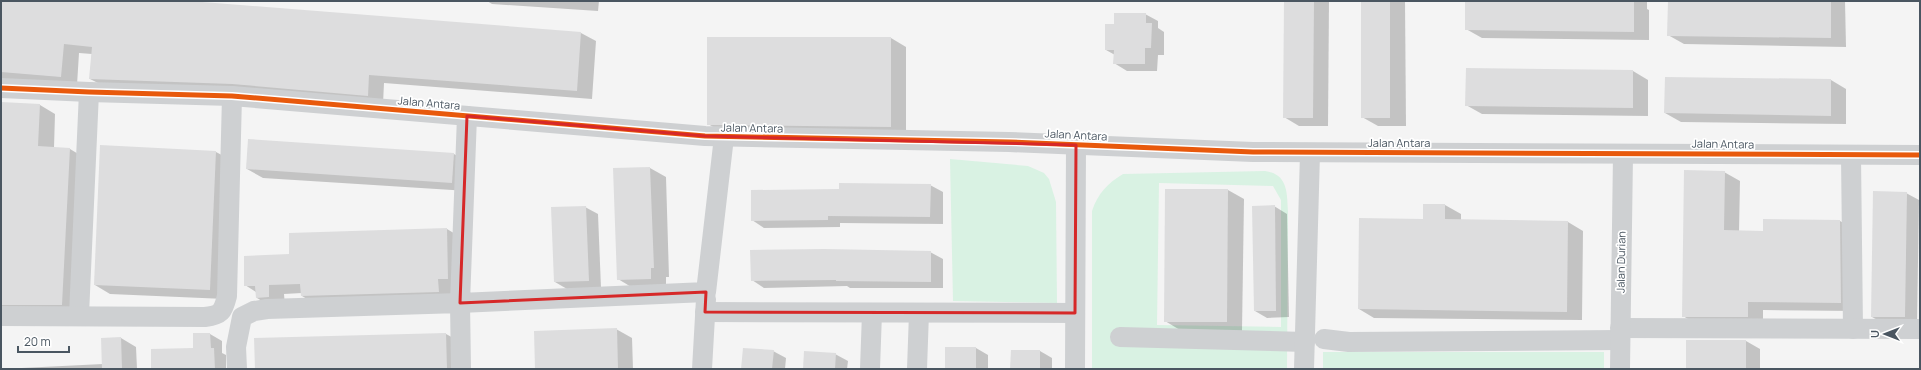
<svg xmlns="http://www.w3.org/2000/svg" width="1921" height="370" font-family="Manrope,sans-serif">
  <rect width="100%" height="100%" fill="#f4f4f4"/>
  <!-- green -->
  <g fill="#d9f2e3" fill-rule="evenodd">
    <path d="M950,159L1028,166L1044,173L1049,179L1056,202L1057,303L953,301Z"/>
    <path d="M1265,171C1288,174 1287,193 1288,211L1287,369H1092V211C1098,193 1108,183 1123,174ZM1159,183L1273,186L1281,200V327L1157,325Z"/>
    <rect x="1323" y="352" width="281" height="17"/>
  </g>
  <!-- shadow -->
  <g fill="#0003">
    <path d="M1,1H176L581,33L596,41L592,99L384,83L383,104L106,87L90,79L92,54L79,53L77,85L1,79Z"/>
    <path d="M487,1H599L598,11L492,4Z"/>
    <path d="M1285,1H1329L1328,126H1299L1284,117Z"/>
    <path d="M1362,1H1405L1406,126H1378L1362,117Z"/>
    <path d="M1466,1H1647V9L1649,10V40L1482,38L1466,29Z"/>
    <path d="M1669,1H1845L1846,47L1684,44L1668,35Z"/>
    <path d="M1145,14L1158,21V28L1164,32V55H1158L1157,71H1127L1114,63L1115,55L1106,50L1115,25Z"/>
    <path d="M891,38L906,47V135L724,133L708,124Z"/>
    <path d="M1633,71L1648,80V116L1482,114L1466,105Z"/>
    <path d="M1831,80L1846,89V124L1681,122L1665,113Z"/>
    <path d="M1,103L40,105L55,114L54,148L70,149L85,158L77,313L1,317Z"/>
    <path d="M216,152L231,160L225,299L110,294L95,285Z"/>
    <path d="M454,154L469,163L468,191L263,178L247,169Z"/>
    <path d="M650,168L666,177L669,277H666V287L633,288L618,279Z"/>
    <path d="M1724,172L1740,181L1739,232H1764L1840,221L1856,230V311L1763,310V325H1698L1683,316Z"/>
    <path d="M930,185L943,192V224L840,223V227L764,228L752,220L840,190Z"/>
    <path d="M1228,190L1244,199L1242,331L1180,330L1165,321Z"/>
    <path d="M1906,193L1919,200L1917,324H1885L1872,317Z"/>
    <path d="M1424,205H1445L1461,214V221L1568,222L1583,231L1582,320L1374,318L1359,309L1424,220Z"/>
    <path d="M1274,206L1287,214L1289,317L1267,318L1255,311Z"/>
    <path d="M585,207L598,214L601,288L567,289L555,282Z"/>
    <path d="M447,229L462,238L454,301L317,305L302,296V293L284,294L285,306L272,307L257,298L256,292L245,285L290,255Z"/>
    <path d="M930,252L943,259V288H850L847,286L764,288L752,280Z"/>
    <path d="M616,329L632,338L633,369H536Z"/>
    <path d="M194,334H210L222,341V353L226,355V369H152L194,349Z"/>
    <path d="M446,334L459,341V369H256Z"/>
    <path d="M121,338L136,347L137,369H1L103,364Z"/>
    <path d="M1687,341H1746L1760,349V369H1687Z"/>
    <path d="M976,348L988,355V369H946Z"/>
    <path d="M773,351L786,358L785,369H742Z"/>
    <path d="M1040,351L1052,358V369H1011Z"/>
    <path d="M835,354L848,361L847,369H804Z"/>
  </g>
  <!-- building -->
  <g fill="#ddddde">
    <path d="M1,1H190L581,32L577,91L369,75L368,96L232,84L89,79L92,47L64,44L61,77L1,72Z"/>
    <path d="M1284,1H1314L1313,118H1283Z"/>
    <rect x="1361" y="1" width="29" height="117"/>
    <path d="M1465,1H1634V32L1465,30Z"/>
    <path d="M1668,1H1831V38L1667,36Z"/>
    <path d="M1114,13H1146V23H1152L1151,48H1145V64H1113L1114,50H1105V24H1114Z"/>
    <path d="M707,37H891V127L707,125Z"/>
    <path d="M1466,68L1633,70V108L1465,106Z"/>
    <path d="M1665,77L1831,79V116L1664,113Z"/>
    <path d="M1,102L40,104L38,146L70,148L62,305H1Z"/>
    <path d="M248,139L454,153L452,183L246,169Z"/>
    <path d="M100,145L216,151L210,290L94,285Z"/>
    <path d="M650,167L654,268H651V279L617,280L613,168Z"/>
    <path d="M1684,170L1725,171L1724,230L1763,231V219L1840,220L1841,303L1748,302V317H1682Z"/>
    <path d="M839,183L931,184L930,217L828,216V220L751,221V190L839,189Z"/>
    <path d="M1165,189H1228L1227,322H1164Z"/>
    <path d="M1873,191L1907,192L1905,317H1871Z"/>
    <path d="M1423,204H1445V219L1568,221L1567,312L1358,309L1359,218L1423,219Z"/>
    <path d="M1275,205L1276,311H1254L1252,206Z"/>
    <path d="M586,206L589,281L554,282L551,207Z"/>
    <path d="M447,228L448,279H438L439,292L301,296L300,284L269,285V297L256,298L255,286H244V256L289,254V233Z"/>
    <path d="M824,249L931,251V282L836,281V280L751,281L750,250Z"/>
    <path d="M617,328L618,369H535L534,331Z"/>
    <path d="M193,333H210L211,348H214L215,369H151V349L193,348Z"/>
    <path d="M446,333L447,369H255L254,338Z"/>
    <path d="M121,337L122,369H102L101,338Z"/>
    <rect x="1686" y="340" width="60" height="29"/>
    <rect x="945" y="347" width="31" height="22"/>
    <path d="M743,348L774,350L772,369H741Z"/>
    <path d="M1011,350H1040V369H1010Z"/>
    <path d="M804,351L836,353L835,369H803Z"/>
  </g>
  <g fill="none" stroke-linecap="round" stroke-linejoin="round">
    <!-- minor -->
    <g stroke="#ced0d2" stroke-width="20">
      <path d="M1,88L89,92L232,96L705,136L1009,142L1253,152L1920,155"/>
      <path d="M467,116L460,303L706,292L724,137"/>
      <path d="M1851,156L1853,329"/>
      <path d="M705,312L1075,313"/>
      <path d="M79,315L89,92"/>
      <path d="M1,316L205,317C221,315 223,312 227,296L232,96"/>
      <path d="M1620,328L1920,329"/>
      <path d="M1120,337L1305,342"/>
      <path d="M1324,339L1349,342L1620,340"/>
      <path d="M237,369L236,347L242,317L254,311L267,309L460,303L461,369"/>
      <path d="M702,369L706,299"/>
      <path d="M870,369L872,313"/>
      <path d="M917,369L919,313"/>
      <path d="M1075,369L1076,145"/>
      <path d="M1304,369L1310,153"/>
      <path d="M1620,369L1623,155"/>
    </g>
    <!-- cycleway casing -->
    <g stroke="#fff" stroke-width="8">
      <path id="cycleway" d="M1,88L89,92L232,96L705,136L1009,142L1253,152L1920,155"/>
    </g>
    <!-- cycleway -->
    <use href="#cycleway" stroke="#e8590c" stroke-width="5"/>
  </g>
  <!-- marked area -->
  <path fill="none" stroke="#d62828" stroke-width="3" stroke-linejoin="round" d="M467,116L705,136L1076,145L1075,313L705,312L706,292L460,303Z"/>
  <g text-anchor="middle" stroke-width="3.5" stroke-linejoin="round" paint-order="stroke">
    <!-- street labels -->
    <g font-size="11" fill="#4a5661" stroke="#fff">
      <text transform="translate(429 103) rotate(5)" y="4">Jalan Antara</text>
      <text transform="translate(752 128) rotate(1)" y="4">Jalan Antara</text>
      <text transform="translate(1076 135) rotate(3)" y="4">Jalan Antara</text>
      <text x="1399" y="147">Jalan Antara</text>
      <text transform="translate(1723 144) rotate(1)" y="4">Jalan Antara</text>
      <text transform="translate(1621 262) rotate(-89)" y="4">Jalan Durian</text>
    </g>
  </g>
  <!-- border -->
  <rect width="1921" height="370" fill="none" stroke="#4a5661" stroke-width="4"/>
  <!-- north arrow -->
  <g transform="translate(1885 334) rotate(270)" stroke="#ffffff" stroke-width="3" paint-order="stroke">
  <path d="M0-3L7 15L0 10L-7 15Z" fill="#4a5661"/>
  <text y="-6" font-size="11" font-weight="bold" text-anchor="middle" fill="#4a5661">U</text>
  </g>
  <!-- scale -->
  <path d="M18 346v6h51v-6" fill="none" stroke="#4a5661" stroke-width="2"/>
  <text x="24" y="346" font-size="12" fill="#4a5661" stroke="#ffffff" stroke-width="3" paint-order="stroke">20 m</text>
</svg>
